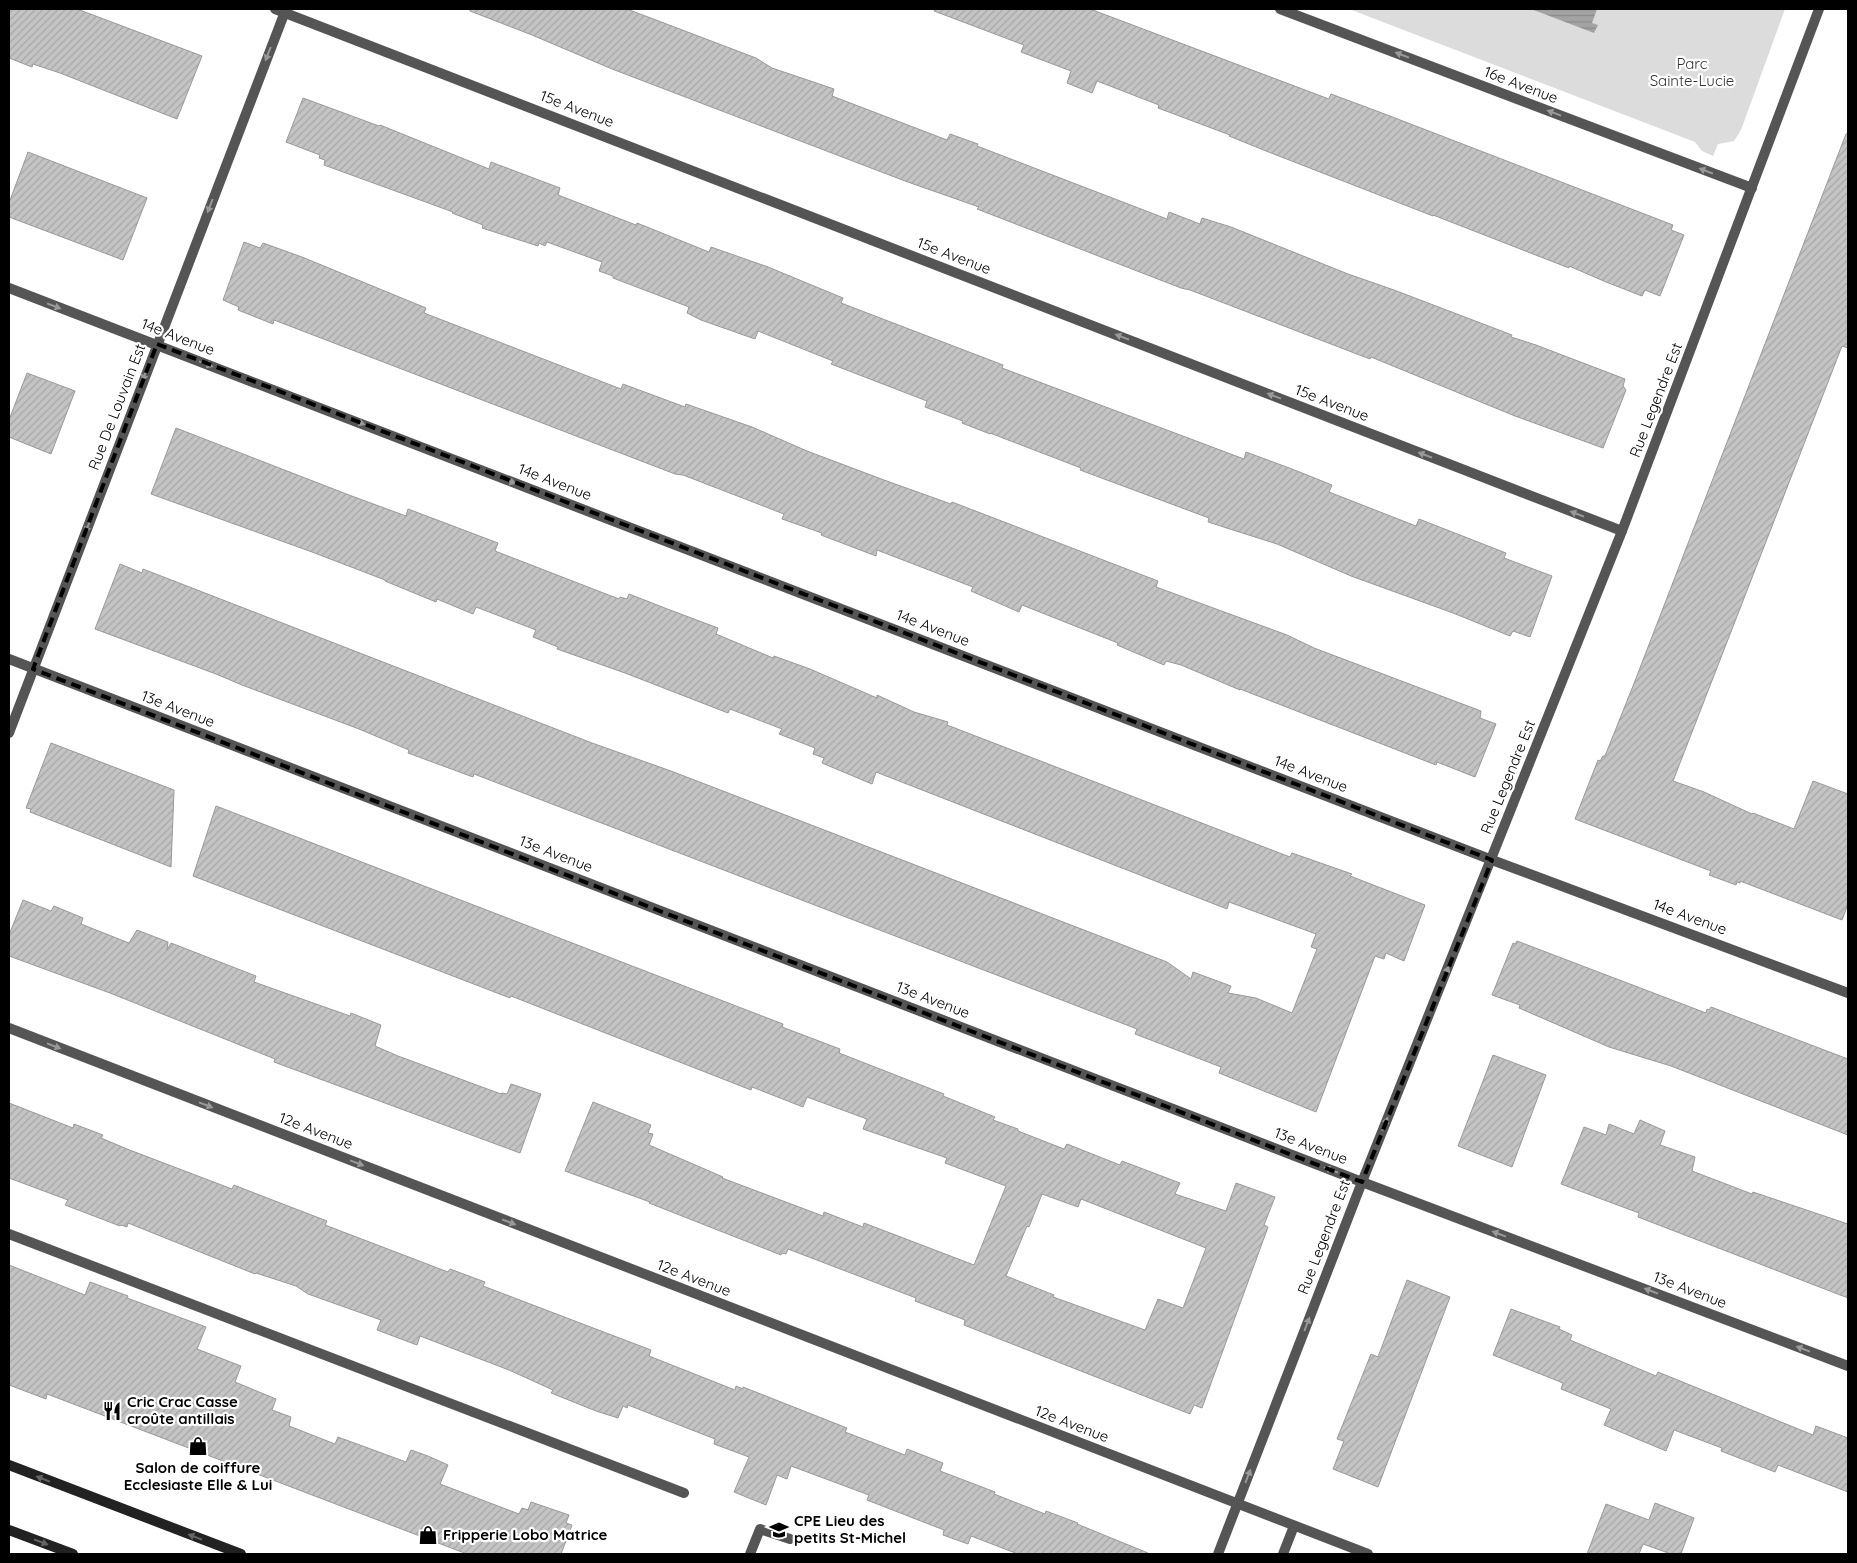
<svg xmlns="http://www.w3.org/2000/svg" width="1857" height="1563" font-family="Quicksand,sans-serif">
  <defs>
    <pattern id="water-rules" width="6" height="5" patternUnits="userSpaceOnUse" patternTransform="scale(1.25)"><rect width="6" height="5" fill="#a3a3a3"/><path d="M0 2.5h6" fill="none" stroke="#8b8b8b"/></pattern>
    <pattern id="building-hatch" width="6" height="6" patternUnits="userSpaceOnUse" patternTransform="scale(1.25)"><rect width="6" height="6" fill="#c4c4c4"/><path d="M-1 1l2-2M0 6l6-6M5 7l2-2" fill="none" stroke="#a7a7a7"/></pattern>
  </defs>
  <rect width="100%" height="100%" fill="#fff"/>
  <!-- park -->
  <path fill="#dcdcdc" d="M1349,9H1785L1741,130L1734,141L1718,144L1713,156L1702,151L1695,142Z"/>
  <!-- water -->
  <path fill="url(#water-rules)" d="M1531,9H1597L1592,23L1598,25L1594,33Z"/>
  <!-- building -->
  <g fill="url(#building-hatch)" stroke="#999" fill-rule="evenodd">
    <path d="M9,9H77L202,56L177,119L60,73L33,64L32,67L9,58Z"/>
    <path d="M470,9H627L756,58L772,68L834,89L832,96L947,140L950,134L978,144L977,146L1167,219L1169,212L1200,224L1202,218L1231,227L1348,274L1394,290L1512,335L1511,337L1536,345L1625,379L1623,386L1626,390L1603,448L1515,416L1371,357L1370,359L1190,290L1181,288L977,209L979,207L905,181L612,69L532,35L470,11Z"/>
    <path d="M935,9H1090L1329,99L1331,94L1382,113L1673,225L1671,230L1684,235L1660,296L1645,290L1642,296L1606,282L1569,266V268L1433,215V216L1266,151L1229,136L1230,135L1158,108L1159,105L1097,81L1092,93L1067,83L1071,71L1021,52L1024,45L934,11Z"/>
    <path d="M303,98L379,126L380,125L489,169L491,162L560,188L558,195L636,225L637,223L709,252L711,247L768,267L843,298L841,303L1003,365L1002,368L1244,459L1246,452L1292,469L1332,485L1329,492L1416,526L1419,519L1506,553L1504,558L1552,576L1530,637L1513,631L1510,636L1453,613L1351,576L1277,544L1208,522L1209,518L1080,470L1081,468L990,433V434L962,423L963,421L925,407L927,401L831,364L833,361L758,331L755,339L701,320L687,313L689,307L613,278V276L599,271L602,262L547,242L545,246L539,243L538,246L482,228L483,225L452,213L453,212L324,165L325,160L319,158L320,155L286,142Z"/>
    <path d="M1846,134H1848V348L1842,346L1673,781L1704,792L1752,814L1753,813L1794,829L1813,781L1848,794V904L1842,920L1740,881V883L1737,882L1736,885L1709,875L1711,871L1575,819L1598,760L1600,761L1603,756H1605L1633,686Z"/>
    <path d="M28,152L147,198L123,260L9,217V203Z"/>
    <path d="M244,242L260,248L263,243L302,257L426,308L424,313L621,389L623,384L685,407L686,404L752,427L807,451L884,480L951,504L952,502L1158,581L1156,587L1287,635L1314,648L1481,711L1480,718L1496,724L1475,777L1437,762L1436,765L1240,689V690L1181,665L1166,661L1164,665L1117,645L1118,643L1022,605L1019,612L971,591L973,587L877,550L876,556L821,535L822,533L782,519L784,514L683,475L675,474L274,320L273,324L238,310L239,307L223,300Z"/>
    <path d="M27,373L75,391L51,454L9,437V420Z"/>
    <path d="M176,428L349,495L406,516L408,509L498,543L495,551L619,599L620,597L627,599L629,594L670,610L718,628L716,634L773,658L774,656L810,669L877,698V695L914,712L948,722L947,725L1290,857L1292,853L1352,874L1350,876L1425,905L1404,961L1386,953L1384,959L1375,956L1316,1112L1219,1073L1221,1067L1135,1034L1137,1029L474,774L473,777L408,753L409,750L359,729L242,685L216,674L95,629L120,564L142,573L143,569L592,743L671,771L1167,962L1191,979L1193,972L1231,986L1228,993L1256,998L1292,1013L1317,949L1311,947L1316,934L1229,902L1227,909L876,772L872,784L822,763L824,758L813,754L815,748L779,734L782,729L730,709L728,713L625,673L557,649L558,647L533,637L536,630L476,607L473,614L437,599L436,602L385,581V580L312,552L151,494Z"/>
    <path d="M51,743L174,790L171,867L30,812L31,809L26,808Z"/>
    <path d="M216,806L783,1024L782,1027L840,1049L839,1053L944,1094L943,1096L995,1117L993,1120L1018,1129V1131L1064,1149L1067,1144L1120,1165L1122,1161L1180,1183L1175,1194L1226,1211L1236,1183L1275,1197L1264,1225L1268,1227L1202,1408L1194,1405L1190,1414L964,1325L965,1320L915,1301L916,1298L788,1249L786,1254L782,1253L781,1255L649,1203L650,1202L565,1171L593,1102L651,1125L648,1133L653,1134L649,1145L723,1177L722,1178L823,1216L824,1212L863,1227L864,1223L974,1265L1006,1186L945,1163L947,1158L863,1129L867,1119L807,1097L803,1107L752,1087L751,1090L511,996L510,998L193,876ZM1042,1194L1078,1207L1081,1199L1206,1248L1183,1308L1158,1299L1145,1330L1053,1297L1054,1295L1006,1276L1027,1226L1029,1227Z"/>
    <path d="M23,900L51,911L54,906L83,918L81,924L129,943L137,930L168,942L167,950L171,943L256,976L254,982L350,1016L351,1013L381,1025L375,1046L398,1056L501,1094L502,1093L507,1094L511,1084L541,1094L520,1153L274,1062L275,1059L110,993L9,956V935Z"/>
    <path d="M1517,941L1706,1013L1707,1009L1709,1010L1711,1007L1848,1059V1135L1671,1066L1609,1047L1519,1008L1520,1005L1492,995L1513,943L1515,944Z"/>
    <path d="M1493,1055L1546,1075L1512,1167L1458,1146Z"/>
    <path d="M9,1103L73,1128L74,1124L103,1135L101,1138L127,1149L232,1189L234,1185L262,1196L327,1221L325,1225L448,1272L450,1269L485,1282L483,1286L651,1350L649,1356L735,1390L736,1386L743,1389V1387L847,1428L845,1432L905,1455L907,1449L943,1463L940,1471L995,1492L994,1494L1045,1514L1046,1511L1078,1523L1077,1524L1148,1553V1554H1018L971,1536L968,1544L943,1535L944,1530L867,1500L869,1495L791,1466L787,1479L777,1475L766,1505L734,1492L749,1457L714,1444L715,1439L628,1405L627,1408L623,1406L618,1418L596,1411L551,1393L553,1390L509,1370L420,1336L417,1345L377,1330L381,1320L308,1294L296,1286L256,1273L255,1274L128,1223L127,1227L121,1225L120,1226L65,1205L68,1200L9,1178Z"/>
    <path d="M1640,1120L1665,1131L1660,1145L1695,1157L1692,1171L1752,1194L1753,1192L1848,1224V1298L1638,1217L1639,1213L1561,1184L1584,1127L1606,1135L1609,1124L1634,1134Z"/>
    <path d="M9,1265L85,1295L90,1282L128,1296L127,1298L206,1327L197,1349L241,1366L235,1382L276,1399L272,1410L291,1417L289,1426L335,1444L338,1437L406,1462L411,1450L428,1456L448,1465L440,1484L519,1514L522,1508L528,1510L531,1502L569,1515L566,1523L572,1525L561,1554H467L47,1394L46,1399L9,1385Z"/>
    <path d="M1407,1280L1450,1297L1378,1487L1333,1469L1344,1441L1337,1439L1371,1354L1378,1357Z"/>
    <path d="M1511,1309L1560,1327L1559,1329L1572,1335L1570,1340L1656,1376L1658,1372L1813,1435L1816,1426L1848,1438V1492L1778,1465L1775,1472L1721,1451L1722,1448L1674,1430L1666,1451L1604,1425L1611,1409L1561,1389L1563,1383L1493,1355Z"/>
    <path d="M1655,1503L1694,1518L1681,1554H1671L1643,1544L1639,1554H1587L1606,1504L1649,1520Z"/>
  </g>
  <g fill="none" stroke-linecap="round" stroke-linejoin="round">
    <!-- lane -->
    <g stroke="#555" stroke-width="10">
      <path d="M9,1234L684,1493"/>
      <path d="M750,1554L760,1529L790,1539"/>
      <path d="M1283,1554L1294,1526"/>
    </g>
    <!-- street -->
    <g stroke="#555" stroke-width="10">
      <path d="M275,9L1622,531"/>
      <path d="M1280,9L1752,188"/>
      <path d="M9,288L1492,860L1848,993"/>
      <path d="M9,659L1362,1182L1848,1366"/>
      <path d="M9,733L286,9"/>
      <path d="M9,1028L1368,1554"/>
      <path d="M1218,1554L1362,1182L1622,531L1819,9"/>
    </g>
    <!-- secondary -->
    <g stroke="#222" stroke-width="10">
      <path d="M9,1465L241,1554"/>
      <path d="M9,1530L73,1554"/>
    </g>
  </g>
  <!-- one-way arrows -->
  <defs><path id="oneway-solid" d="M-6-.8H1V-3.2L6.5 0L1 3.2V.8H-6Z" transform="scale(1.25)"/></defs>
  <g fill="#999">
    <use href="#oneway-solid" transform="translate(268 54) rotate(111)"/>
    <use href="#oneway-solid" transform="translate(1402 55) rotate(-159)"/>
    <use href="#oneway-solid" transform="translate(1554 113) rotate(-159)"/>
    <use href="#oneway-solid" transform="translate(1706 171) rotate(-159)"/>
    <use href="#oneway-solid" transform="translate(210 206) rotate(111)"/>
    <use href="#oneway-solid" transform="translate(54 306) rotate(21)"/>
    <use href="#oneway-solid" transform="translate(1122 337) rotate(-159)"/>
    <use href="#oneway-solid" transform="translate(206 364) rotate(21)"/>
    <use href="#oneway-solid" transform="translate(145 374) rotate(111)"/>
    <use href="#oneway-solid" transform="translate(1274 396) rotate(-159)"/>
    <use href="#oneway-solid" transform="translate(358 422) rotate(21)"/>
    <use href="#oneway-solid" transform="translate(1425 455) rotate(-159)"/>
    <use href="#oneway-solid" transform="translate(509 481) rotate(21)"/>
    <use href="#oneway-solid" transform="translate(1577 514) rotate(-159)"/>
    <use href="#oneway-solid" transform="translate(88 526) rotate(111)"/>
    <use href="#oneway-solid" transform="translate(1446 973) rotate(-68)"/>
    <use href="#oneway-solid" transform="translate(54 1046) rotate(21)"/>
    <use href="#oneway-solid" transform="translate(206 1105) rotate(21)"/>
    <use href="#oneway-solid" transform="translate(1385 1124) rotate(-68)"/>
    <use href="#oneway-solid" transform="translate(357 1163) rotate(21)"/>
    <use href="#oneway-solid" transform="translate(1331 1170) rotate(-159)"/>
    <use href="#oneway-solid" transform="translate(509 1222) rotate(21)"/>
    <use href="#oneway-solid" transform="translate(1499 1234) rotate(-159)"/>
    <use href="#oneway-solid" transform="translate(1651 1291) rotate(-159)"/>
    <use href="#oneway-solid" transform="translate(1307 1324) rotate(-69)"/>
    <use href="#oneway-solid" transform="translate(1803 1349) rotate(-159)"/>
    <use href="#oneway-solid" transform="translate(1248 1476) rotate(-69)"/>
  </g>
  <g fill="#646464">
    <use href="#oneway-solid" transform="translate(43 1479) rotate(-159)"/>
    <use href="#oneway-solid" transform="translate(195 1537) rotate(-159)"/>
    <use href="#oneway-solid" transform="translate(41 1542) rotate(21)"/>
  </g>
  <!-- marked area -->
  <path fill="none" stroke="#000" stroke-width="4" stroke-dasharray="10 6" stroke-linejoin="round" d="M157,344L1492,860L1362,1182L33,669Z"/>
  <!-- icons -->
  <defs>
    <g id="restaurant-bare" transform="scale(1.5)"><path d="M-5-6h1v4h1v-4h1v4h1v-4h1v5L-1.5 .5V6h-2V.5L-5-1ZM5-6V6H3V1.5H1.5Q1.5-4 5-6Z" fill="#000" stroke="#fff" stroke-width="2.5" paint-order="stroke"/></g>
    <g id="shop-bare" transform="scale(1.5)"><path d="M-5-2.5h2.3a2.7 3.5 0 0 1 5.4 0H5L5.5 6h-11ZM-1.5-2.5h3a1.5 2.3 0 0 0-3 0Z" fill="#000" stroke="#fff" stroke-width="2.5" paint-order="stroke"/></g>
    <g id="school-bare" transform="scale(1.5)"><path d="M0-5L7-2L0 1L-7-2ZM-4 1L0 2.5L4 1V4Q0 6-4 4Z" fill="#000" stroke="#fff" stroke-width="2.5" paint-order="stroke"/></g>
  </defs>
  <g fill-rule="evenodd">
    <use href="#restaurant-bare" x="112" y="1411"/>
    <use href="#shop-bare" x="198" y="1446"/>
    <use href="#school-bare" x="779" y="1530"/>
    <use href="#shop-bare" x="428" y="1535"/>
  </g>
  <g text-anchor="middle" stroke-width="4.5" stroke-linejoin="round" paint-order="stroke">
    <!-- park labels -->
    <g font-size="15" fill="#333" stroke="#fff">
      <text x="1692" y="69">Parc<tspan x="1692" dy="17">Sainte-Lucie</tspan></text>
    </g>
    <!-- street labels -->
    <g font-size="15" fill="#000" stroke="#fff">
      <text transform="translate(1521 85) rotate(21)" y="5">16e Avenue</text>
      <text transform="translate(577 109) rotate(21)" y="5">15e Avenue</text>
      <text transform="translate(954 256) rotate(21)" y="5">15e Avenue</text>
      <text transform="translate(178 337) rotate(21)" y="5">14e Avenue</text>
      <text transform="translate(1656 400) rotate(-69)" y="5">Rue Legendre Est</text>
      <text transform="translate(1332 403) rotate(21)" y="5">15e Avenue</text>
      <text transform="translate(117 407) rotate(-69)" y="5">Rue De Louvain Est</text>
      <text transform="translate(555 482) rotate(21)" y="5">14e Avenue</text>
      <text transform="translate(933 628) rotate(21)" y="5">14e Avenue</text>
      <text transform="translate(178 709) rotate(21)" y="5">13e Avenue</text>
      <text transform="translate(1311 774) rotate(21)" y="5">14e Avenue</text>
      <text transform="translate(1508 777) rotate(-68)" y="5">Rue Legendre Est</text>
      <text transform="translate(556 854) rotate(21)" y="5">13e Avenue</text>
      <text transform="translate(1690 917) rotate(20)" y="5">14e Avenue</text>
      <text transform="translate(933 1000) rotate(21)" y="5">13e Avenue</text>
      <text transform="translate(316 1131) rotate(21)" y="5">12e Avenue</text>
      <text transform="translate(1311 1146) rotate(21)" y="5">13e Avenue</text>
      <text transform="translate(1324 1237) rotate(-69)" y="5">Rue Legendre Est</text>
      <text transform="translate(694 1278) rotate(21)" y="5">12e Avenue</text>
      <text transform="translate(1690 1290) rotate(21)" y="5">13e Avenue</text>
      <text transform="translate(1072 1424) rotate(21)" y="5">12e Avenue</text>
    </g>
    <!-- poi labels -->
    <g font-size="15" font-weight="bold" fill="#000" stroke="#fff" text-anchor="start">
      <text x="127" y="1407">Cric Crac Casse<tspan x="127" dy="17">croûte antillais</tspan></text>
      <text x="198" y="1473" text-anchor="middle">Salon de coiffure<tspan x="198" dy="17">Ecclesiaste Elle &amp; Lui</tspan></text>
      <text x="794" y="1526">CPE Lieu des<tspan x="794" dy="17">petits St-Michel</tspan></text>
      <text x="443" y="1540">Fripperie Lobo Matrice</text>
    </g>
  </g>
  <!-- border -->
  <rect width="1857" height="1563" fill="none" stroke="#000000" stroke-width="20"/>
</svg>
